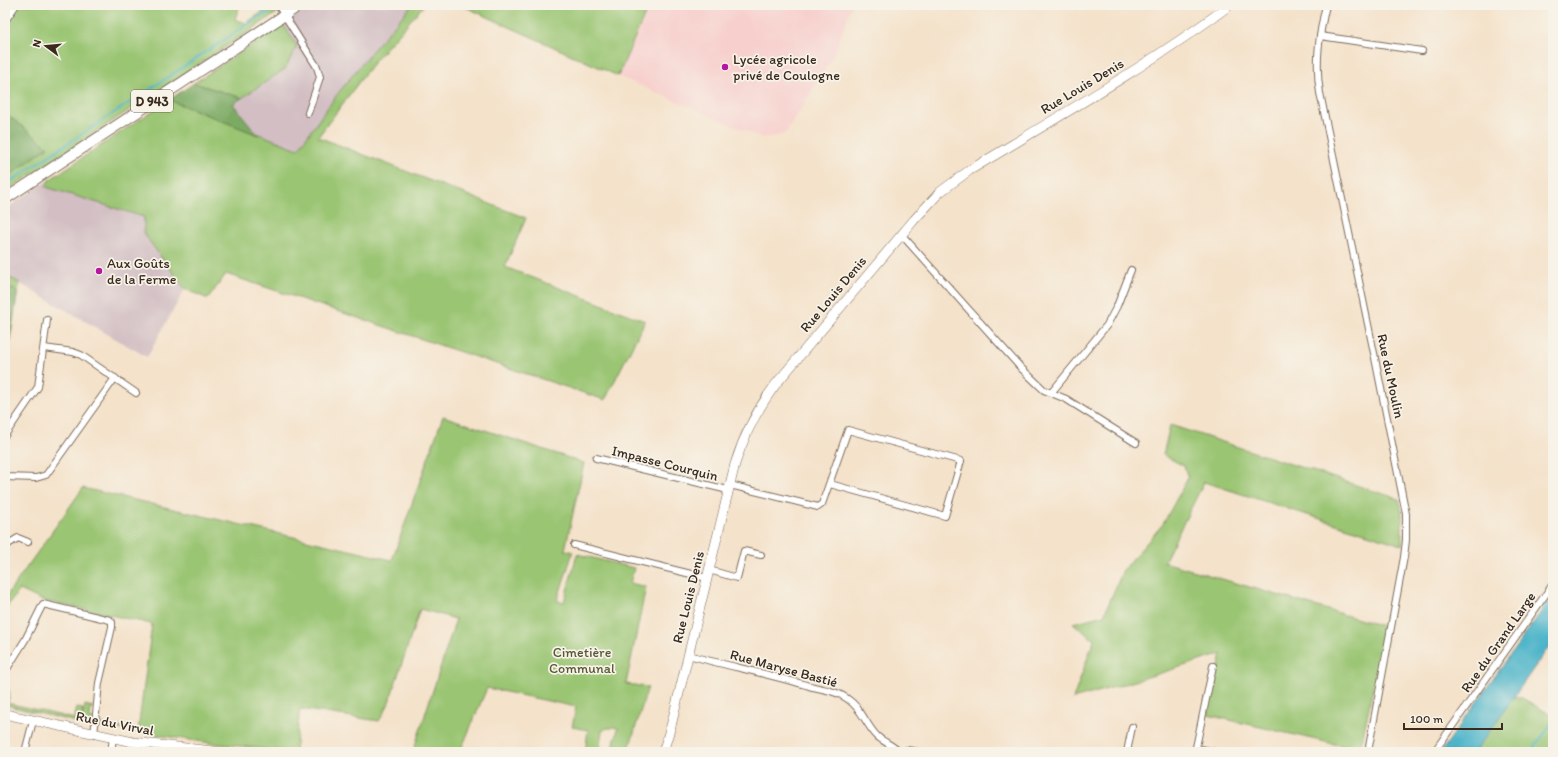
<svg xmlns="http://www.w3.org/2000/svg" width="1558" height="757" font-family="Itim,sans-serif">
  <rect width="100%" height="100%" fill="#f7f3e8"/>
  <filter id="ink" filterUnits="userSpaceOnUse"><feTurbulence type="fractalNoise" baseFrequency=".025" numOctaves="2"/><feDisplacementMap in="SourceGraphic" scale="8" xChannelSelector="R" yChannelSelector="G"/><feConvolveMatrix kernelMatrix="1 2 1 2 8 2 1 2 1" color-interpolation-filters="sRGB"/></filter>
  <filter id="wash" filterUnits="userSpaceOnUse"><feTurbulence type="fractalNoise" baseFrequency=".012" numOctaves="4" result="noise"/><feDisplacementMap in="SourceGraphic" scale="16" xChannelSelector="R" yChannelSelector="G"/><feGaussianBlur stdDeviation="0.9" result="paint"/><feColorMatrix in="noise" values="0 0 0 0 0 0 0 0 0 0 0 0 0 0 0 0 0 1.4 0 .05"/><feComposite in="paint" operator="in"/></filter>
  <g filter="url(#wash)">
    <rect width="100%" height="100%" fill="#f4e2ca"/>
    <!-- built -->
    <path fill="#f7d0cd" d="M649,5H852L833,57L785,134L762,138L618,76Z"/>
    <!-- industrial -->
    <g fill="#d2bec3">
      <path d="M313,5H412L373,50L336,96L298,149L258,135L233,104L285,69L296,46L283,24Z"/>
      <path d="M49,180L46,187L145,217L144,234L185,289L147,357L5,275V209Z"/>
    </g>
    <!-- green -->
    <g fill="#9ac572" stroke="#6a7848">
      <path d="M12,5H240L235,19L246,23L273,5H289L5,192V179L48,147L5,113V17Z"/>
      <path d="M412,5H424L373,63L318,137L526,218L505,267L645,321L605,400L226,274L208,299L185,289L144,234V217L46,187L49,180L169,100L298,149L336,96L373,50Z"/>
      <path d="M461,5H649L618,76Z"/>
      <path d="M283,24L297,46L285,69L242,98L194,83Z"/>
      <path d="M5,275L20,283L18,291L9,288L5,292Z"/>
      <path d="M443,416L584,463L565,550L573,552L557,601L564,602L577,554L634,568L630,583L646,587L626,684L648,687L628,752H608L613,751L615,738H616L618,728L613,727L612,728H607L602,731L599,749L604,752H585L588,730L572,727L576,707L487,688L460,752H413L456,619L420,609L388,705L379,721L300,709L295,752L210,743L98,726L99,723L138,731L152,624L41,600L20,590L5,609V598L83,488L392,560Z"/>
      <path d="M1170,425L1399,499L1402,512V545L1204,482L1164,562L1386,627L1360,750L1208,715L1222,654L1135,681L1073,699L1094,640L1073,623L1104,615L1123,570L1163,524L1188,478L1184,466L1163,455Z"/>
      <path d="M5,688H8L10,693L8,703L79,720L74,718L77,708L83,709L81,719L82,720L85,705L93,707L91,708L90,718L93,719L92,726L5,705Z"/>
      <path d="M1514,696L1522,698L1553,716V752H1474Z"/>
    </g>
    <!-- forest -->
    <g fill="#7baa64" stroke="#5b6a41">
      <path d="M194,83L242,98L233,104L258,135L169,100Z"/>
      <path d="M5,113L48,147L5,179Z"/>
      <path d="M9,288L18,291L5,370V292Z"/>
    </g>
    <!-- water -->
    <path fill="#4bb4c9" stroke="#436f74" d="M1553,595V641L1480,745L1474,752H1441Z"/>
    <g fill="none" stroke-linecap="round" stroke-linejoin="round">
      <!-- stream -->
      <g stroke="#4bb4c9" stroke-width="2">
        <path d="M5,185L257,18L274,10"/>
        <path d="M1531,752L1553,722"/>
      </g>
    </g>
  </g>
  <g filter="url(#ink)">
    <g fill="none" stroke-linecap="round" stroke-linejoin="round">
      <!-- street casing -->
      <g stroke="#7c6a5a" stroke-width="8">
        <g id="street">
          <path d="M278,5L317,67L320,77L308,113"/>
          <path d="M1326,5C1319,35 1315,63 1320,93L1375,358L1406,514V540L1404,557L1368,752"/>
          <path d="M5,21L16,5"/>
          <path d="M1320,36L1422,51"/>
          <path d="M901,234L1021,368L1044,390L1066,399L1136,443"/>
          <path d="M44,348L73,352L81,355L136,393"/>
          <path d="M1051,393L1107,325L1117,306L1131,270"/>
          <path d="M5,435L38,387L47,320"/>
          <path d="M596,458L728,490"/>
          <path d="M5,477L36,478L46,475L115,378"/>
          <path d="M730,485L818,507L822,504L848,430L961,461L945,516L830,484"/>
          <path d="M574,545L707,578"/>
          <path d="M5,546L18,538L28,542"/>
          <path d="M709,570L737,578L744,551L761,555"/>
          <path d="M688,655C728,666 769,674 809,686C822,689 838,691 849,700C862,709 866,725 877,736C883,742 893,745 899,752"/>
          <path d="M5,672L25,640L43,604L110,620L112,622V627L99,683L94,735"/>
          <path d="M1196,748L1215,752"/>
          <path d="M25,752L33,721"/>
          <path d="M111,752L113,738"/>
          <path d="M900,752L907,750L919,752"/>
          <path d="M1127,752L1132,727"/>
          <path d="M1195,752L1213,666"/>
          <path d="M1434,752L1553,584"/>
        </g>
      </g>
      <!-- secondary casing -->
      <g stroke="#7c6a5a" stroke-width="10">
        <g id="secondary">
          <path d="M5,714L133,742L221,752"/>
          <path d="M663,752L671,726L735,464C744,435 758,408 776,384L914,220L940,192L970,170C1058,117 1147,66 1230,5"/>
        </g>
      </g>
      <!-- primary casing -->
      <g stroke="#7c6a5a" stroke-width="12">
        <path id="primary" d="M5,199L300,5"/>
      </g>
      <!-- street -->
      <use href="#street" stroke="#fff" stroke-width="6"/>
      <!-- secondary -->
      <use href="#secondary" stroke="#fff" stroke-width="9"/>
      <!-- primary -->
      <use href="#primary" stroke="#fff" stroke-width="10"/>
    </g>
  </g>
  <!-- markers -->
  <g fill="#b5179e" stroke="#f7f3e8" stroke-width="1.5">
    <circle cx="725" cy="67" r="4"/>
    <circle cx="99" cy="271" r="4"/>
  </g>
  <g text-anchor="middle" stroke-width="3.5" stroke-linejoin="round" paint-order="stroke">
    <!-- shield labels -->
    <rect fill="#f7f3e8" stroke="#73665b" stroke-width="1" x="131" y="90" width="42" height="22" rx="3"/>
    <g font-size="13" font-weight="bold" fill="#3b2a1e">
      <text x="152" y="106">D 943</text>
    </g>
    <!-- poi labels -->
    <g font-size="14" fill="#3b2a1e" stroke="#f7f3e8" text-anchor="start">
      <text x="733" y="64">Lycée agricole<tspan x="733" dy="16">privé de Coulogne</tspan></text>
      <text x="107" y="268">Aux Goûts<tspan x="107" dy="16">de la Ferme</tspan></text>
    </g>
    <!-- street labels -->
    <g font-size="14" fill="#3b2a1e" stroke="#f7f3e8">
      <text transform="translate(1082 86) rotate(-31)" y="5">Rue Louis Denis</text>
      <text transform="translate(833 294) rotate(-50)" y="5">Rue Louis Denis</text>
      <text transform="translate(1391 376) rotate(78)" y="5">Rue du Moulin</text>
      <text transform="translate(665 463) rotate(14)" y="5">Impasse Courquin</text>
      <text transform="translate(688 597) rotate(-76)" y="5">Rue Louis Denis</text>
      <text transform="translate(1498 642) rotate(-55)" y="5">Rue du Grand Large</text>
      <text transform="translate(784 668) rotate(15)" y="5">Rue Maryse Bastié</text>
      <text transform="translate(115 723) rotate(11)" y="5">Rue du Virval</text>
    </g>
    <!-- park labels -->
    <g font-size="14" fill="#585837" stroke="#f7f3e8">
      <text x="582" y="657">Cimetière<tspan x="582" dy="16">Communal</tspan></text>
    </g>
  </g>
  <!-- margin -->
  <rect width="1558" height="757" fill="none" stroke="#f7f3e8" stroke-width="20"/>
  <!-- north arrow -->
  <g transform="translate(46 46) rotate(286)" stroke="#f7f3e8" stroke-width="3" paint-order="stroke">
  <path d="M0-3L7 15L0 10L-7 15Z" fill="#3b2a1e"/>
  <text y="-6" font-size="11" font-weight="bold" text-anchor="middle" fill="#3b2a1e">N</text>
  </g>
  <!-- scale -->
  <path d="M1404 723v6h98v-6" fill="none" stroke="#3b2a1e" stroke-width="2"/>
  <text x="1410" y="723" font-size="12" fill="#3b2a1e" stroke="#f7f3e8" stroke-width="3" paint-order="stroke">100 m</text>
</svg>
